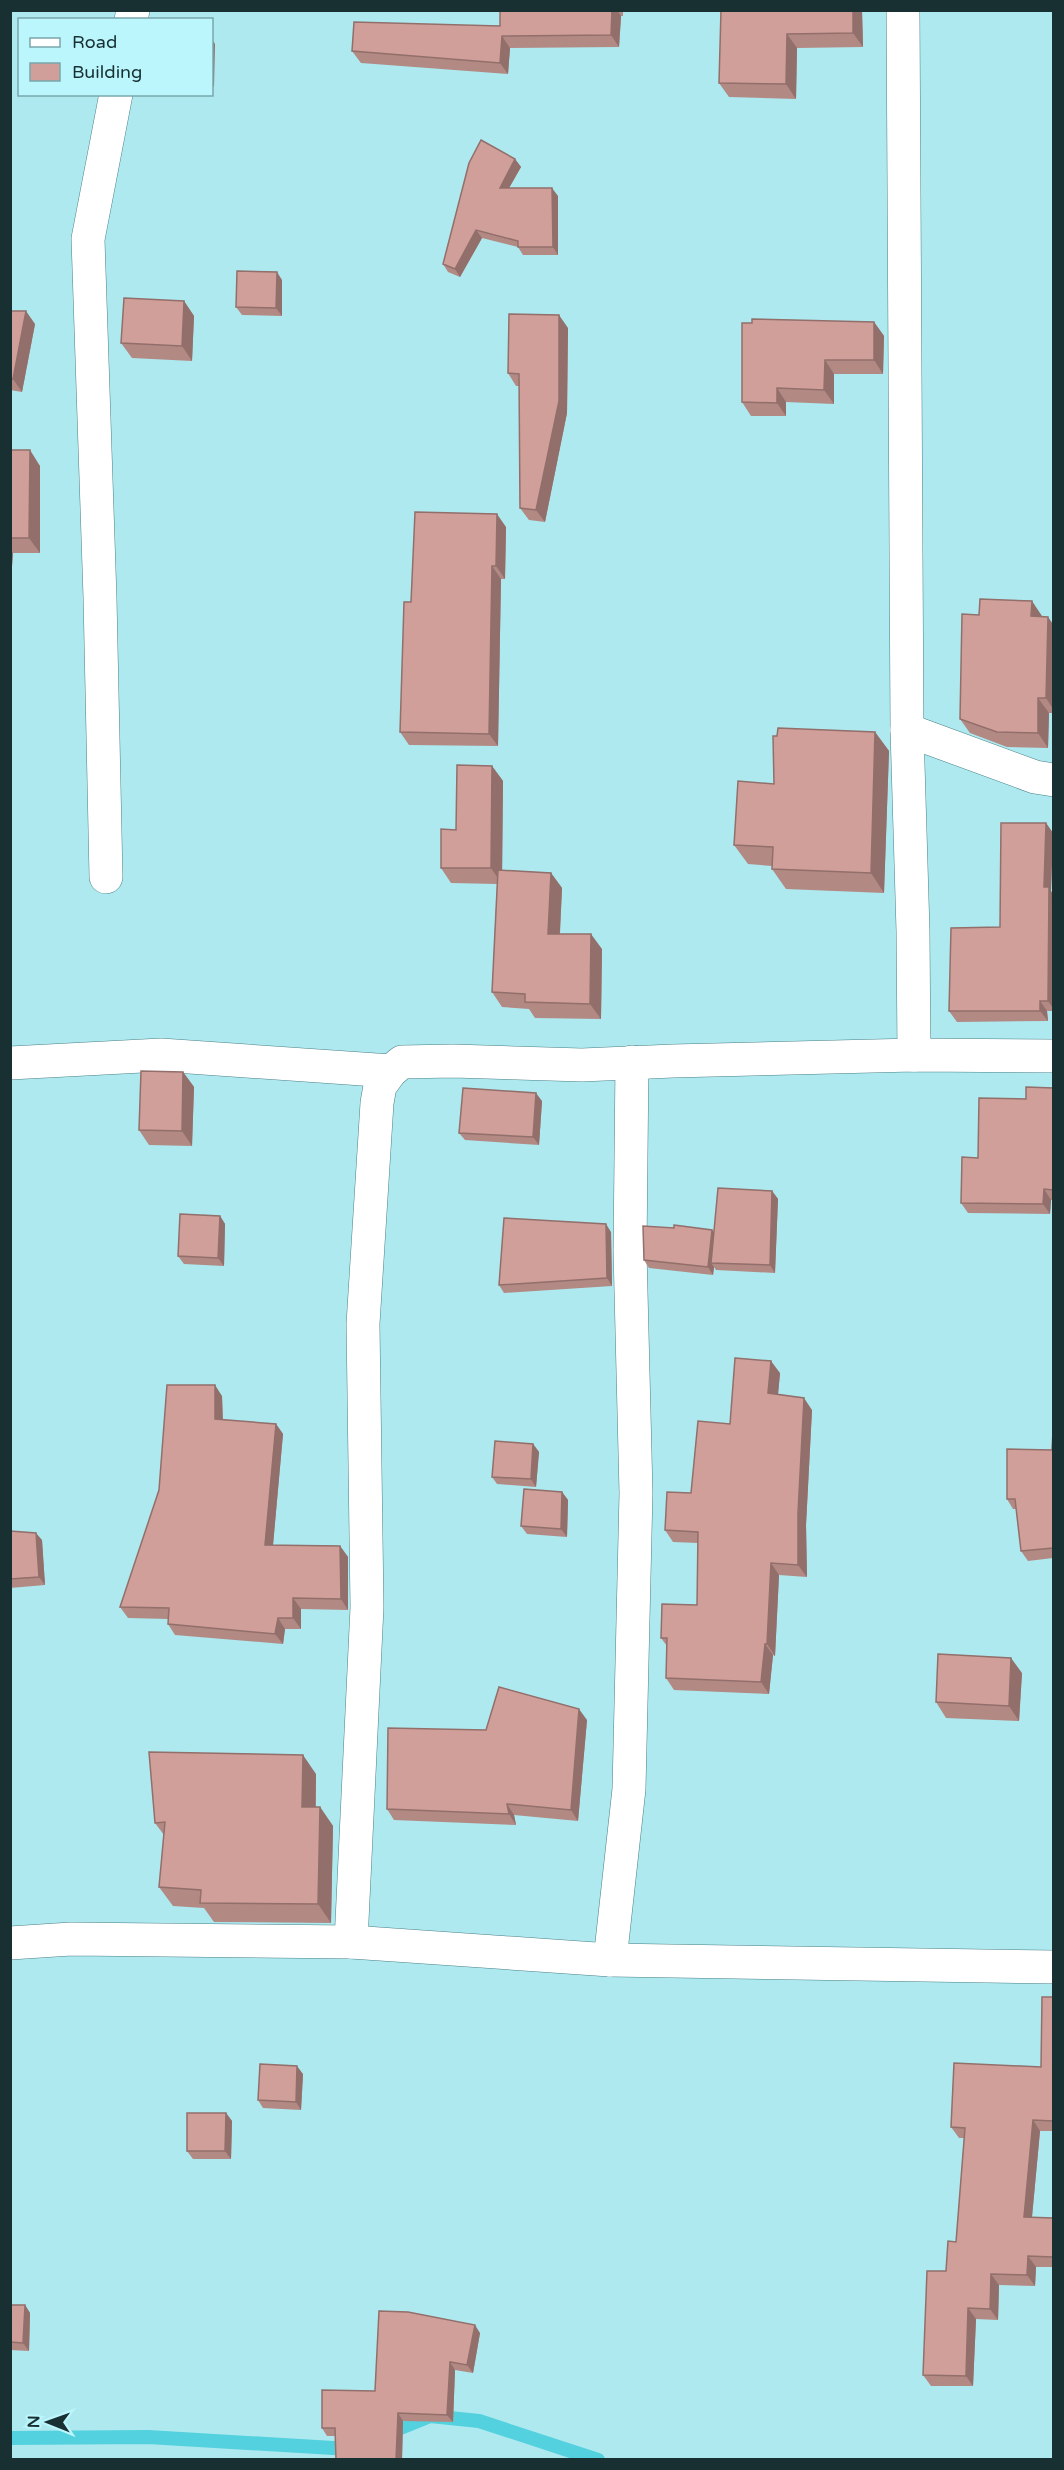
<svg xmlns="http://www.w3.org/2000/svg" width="1064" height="2470" font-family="'Varela Round',sans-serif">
  <rect width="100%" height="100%" fill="#aee9ef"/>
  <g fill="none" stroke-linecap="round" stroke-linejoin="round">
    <!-- stream -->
    <g stroke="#53d1de" stroke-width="14">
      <path d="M388,2433L430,2416L479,2421L598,2460"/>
      <path d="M10,2438L148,2437L350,2449L353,2447"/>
    </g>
    <!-- minor casing -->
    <g stroke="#498188" stroke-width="34">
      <g id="minor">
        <path d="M903,10L907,730L913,931L914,1055"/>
        <path d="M131,20L133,10"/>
        <path d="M907,730L1035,777L1054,780"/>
        <path d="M106,877L100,598L88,239L116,94"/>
        <path d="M10,1063L161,1055L391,1071"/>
        <path d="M351,1942L367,1607L363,1324L377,1103L380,1086L391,1071L402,1062L453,1061L582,1065L673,1061L914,1055L1054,1056"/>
        <path d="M10,1943L71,1939L351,1942L610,1960L1054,1967"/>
        <path d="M610,1960L629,1789L636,1493L630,1251L632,1062"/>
      </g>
    </g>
    <!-- minor -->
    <use href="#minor" stroke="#fff" stroke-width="33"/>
  </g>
  <!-- wall -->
  <g fill="#b38984">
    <path d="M500,10H623V16H621L619,47L510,48L508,74L361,63L352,51L500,26Z"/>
    <path d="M721,10H862L863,47L797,48L796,99L729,97L719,83Z"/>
    <path d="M515,159L521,167L509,188L558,196V255H523L518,247L482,238L460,277L448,272L443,264Z"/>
    <path d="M282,280V316L242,315L236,307Z"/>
    <path d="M184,301L194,316L192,361L132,358L121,343Z"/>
    <path d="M10,311L35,324L22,392L10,390Z"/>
    <path d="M874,322L884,336L883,374H834V404L786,402V416H751L742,402Z"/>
    <path d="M568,328L567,413L545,522L529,520L520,508L519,386H516L508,373Z"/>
    <path d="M10,450L40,466V553H13L10,593Z"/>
    <path d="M506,527L505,579H501L498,746L409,745L400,732L411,602Z"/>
    <path d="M979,615L1042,616L1053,624V713H1049L1048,748L1007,747L970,733L960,719Z"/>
    <path d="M875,732L889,751L884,893L786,889L772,869V866L748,864L734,845L774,784Z"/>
    <path d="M492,766L503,781L502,870L551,873L562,888L560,934L602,949L601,1019L535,1018L529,1009L502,1007L492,992L497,884L451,883L441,868L456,830Z"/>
    <path d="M1046,823L1053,833L1051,891L1053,894V1011H1047L1048,1021L957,1022L949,1011L1000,927Z"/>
    <path d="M183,1072L194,1087L192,1146L149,1145L139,1130Z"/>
    <path d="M1053,1088V1200H1051L1050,1214L968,1213L961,1203L978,1158L1026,1099Z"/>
    <path d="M542,1101L539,1145L465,1140L459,1133Z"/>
    <path d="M772,1191L778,1199L775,1273L716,1270L714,1267L713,1275L649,1268L644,1260L712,1230L714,1232Z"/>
    <path d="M220,1216L225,1224L224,1266L184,1264L178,1256Z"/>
    <path d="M611,1232L612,1286L504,1293L499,1285Z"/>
    <path d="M780,1373L778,1394L812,1410L806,1525L807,1577L779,1575L775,1656L773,1655L769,1694L674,1690L666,1678L667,1646L661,1638L697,1605L698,1543L673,1542L665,1530L691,1493L730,1424Z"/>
    <path d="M222,1396L223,1420L276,1424L283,1434L273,1545L340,1546L348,1557V1610L301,1609V1629H285L283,1644L175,1635L168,1624V1619L128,1618L120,1607Z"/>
    <path d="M1053,1432V1558L1028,1561L1021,1551L1016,1509H1013L1007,1499L1052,1450Z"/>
    <path d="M533,1444L539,1452L536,1487L497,1484L492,1477Z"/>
    <path d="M562,1492L568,1500L567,1537L527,1534L521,1526Z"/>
    <path d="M10,1531L42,1540L45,1585L10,1588Z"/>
    <path d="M1022,1673L1019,1721L946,1718L936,1702Z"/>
    <path d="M587,1720L578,1821L514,1815L516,1825L394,1820L387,1809L486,1730Z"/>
    <path d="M316,1774V1807H320L333,1826L331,1923L214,1922L204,1908L173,1906L159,1887L164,1835L155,1823Z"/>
    <path d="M1053,1997V2131H1040L1032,2217L1053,2218V2267H1036L1035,2286L999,2285L998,2320L976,2319L973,2386H931L923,2375L946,2271L956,2242L964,2138H959L951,2127L1041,2067Z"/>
    <path d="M303,2074L301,2110L263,2108L258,2100Z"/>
    <path d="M226,2113L232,2121L231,2159H193L187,2151Z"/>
    <path d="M10,2305H25L30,2313L29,2351L10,2350Z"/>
    <path d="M480,2333L473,2373L455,2370L453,2422L403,2421L402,2460H336L335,2436H327L322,2428L375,2391Z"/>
  </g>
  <!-- shaded-wall -->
  <g fill="#926f6b">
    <path d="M612,10H617L621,16L619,47L611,35Z"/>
    <path d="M853,10H862L863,47L853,33Z"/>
    <path d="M787,34L797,48L796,99L786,84Z"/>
    <path d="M502,36L510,48L508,74L500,63Z"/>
    <path d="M212,39L215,44L214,87L212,83Z"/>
    <path d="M515,159L521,167L505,195L500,188Z"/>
    <path d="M552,188L558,196V255L553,247Z"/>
    <path d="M476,230L482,238L460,277L455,269Z"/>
    <path d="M277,272L282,280V316L276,308Z"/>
    <path d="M184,301L194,316L192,361L182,346Z"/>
    <path d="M26,311L35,324L22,392L13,379Z"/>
    <path d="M559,315L568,328L567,413L545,522L536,510Z"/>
    <path d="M874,322L884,336L883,374L874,360Z"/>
    <path d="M825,360L834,374V404L824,390Z"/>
    <path d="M777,388L786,402V416L777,403Z"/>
    <path d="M30,450L40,466V553L29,538Z"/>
    <path d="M497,514L506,527L505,579L496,566Z"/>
    <path d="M10,549L13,553L10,593Z"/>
    <path d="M492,566L501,579L498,746L489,734Z"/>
    <path d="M1032,601L1042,616V631L1031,616Z"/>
    <path d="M1048,617L1053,624V709L1046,698Z"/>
    <path d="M1038,698L1049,713L1048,748L1038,733Z"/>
    <path d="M875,732L889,751L884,893L871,873Z"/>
    <path d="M492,766L503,781L502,884L491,868Z"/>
    <path d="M1046,823L1053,833L1051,891L1053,894V1008L1048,1001L1044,887Z"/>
    <path d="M551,873L562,888L559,949L548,934Z"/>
    <path d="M591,934L602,949L601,1019L590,1004Z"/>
    <path d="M1040,1001L1047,1011L1048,1021L1040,1011Z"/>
    <path d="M183,1072L194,1087L192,1146L182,1131Z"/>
    <path d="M536,1093L542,1101L539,1145L533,1137Z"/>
    <path d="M1044,1189L1051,1200L1050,1214L1043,1204Z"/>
    <path d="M772,1191L778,1199L775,1273L770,1265Z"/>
    <path d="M220,1216L225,1224L224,1266L218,1258Z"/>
    <path d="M606,1224L611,1232L612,1286L607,1278Z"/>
    <path d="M712,1230L718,1238L711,1263L714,1267L713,1275L708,1267Z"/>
    <path d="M771,1361L780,1373L777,1405L768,1393Z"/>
    <path d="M215,1385L222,1396L223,1430L215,1419Z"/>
    <path d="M804,1398L812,1410L806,1525L807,1577L798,1565V1513Z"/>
    <path d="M276,1424L283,1434L272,1556L265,1545Z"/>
    <path d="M533,1444L539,1452L536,1487L531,1479Z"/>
    <path d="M562,1492L568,1500L567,1537L561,1529Z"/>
    <path d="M36,1533L42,1540L45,1585L39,1577Z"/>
    <path d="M340,1546L348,1557V1610L341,1599Z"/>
    <path d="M771,1563L779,1575L775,1656L767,1644Z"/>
    <path d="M293,1598L301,1609V1629L293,1618Z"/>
    <path d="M278,1618L285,1629L283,1644L275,1634Z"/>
    <path d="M765,1644L773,1655L769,1694L761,1682Z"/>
    <path d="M1011,1658L1022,1673L1019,1721L1009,1706Z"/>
    <path d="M579,1709L587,1720L578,1821L571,1810Z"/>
    <path d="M303,1755L316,1774L315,1826L302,1807Z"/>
    <path d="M507,1804L514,1815L516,1825L509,1814Z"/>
    <path d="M320,1807L333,1826L331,1923L318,1904Z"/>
    <path d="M297,2066L303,2074L301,2110L296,2102Z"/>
    <path d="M226,2113L232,2121L231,2159L225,2151Z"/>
    <path d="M1033,2120L1040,2131L1031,2227L1024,2217Z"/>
    <path d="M1028,2256L1036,2267L1035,2286L1027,2275Z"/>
    <path d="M991,2274L999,2285L998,2320L990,2309Z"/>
    <path d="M25,2305L30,2313L29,2351L23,2343Z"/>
    <path d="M968,2308L976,2319L973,2386L966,2376Z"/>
    <path d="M475,2325L480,2333L473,2373L467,2365Z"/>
    <path d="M450,2362L455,2370L453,2422L447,2415Z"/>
    <path d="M398,2413L403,2421L402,2460H396Z"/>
  </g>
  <!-- building -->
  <g fill="#d09f99" stroke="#926f6b" stroke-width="1.5">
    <path d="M500,10H612L611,35L502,36L500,63L352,51L354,22L500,26Z"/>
    <path d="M721,10H853V33L787,34L786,84L719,83Z"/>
    <path d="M481,140L515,159L500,188H552L553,247H518V241L476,230L455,269L443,264L469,163Z"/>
    <path d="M237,271L277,272L276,308L236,307Z"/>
    <path d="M124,298L184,301L182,346L121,343Z"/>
    <path d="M10,311H26L13,379H10Z"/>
    <path d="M509,314L559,315V401L536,510L520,508L519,374L508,373Z"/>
    <path d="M752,319L874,322V360H825L824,390L777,388V403L742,402V323H752Z"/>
    <path d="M10,450H30L29,538H10Z"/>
    <path d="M415,512L497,514L496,566H492L489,734L400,732L404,602H411Z"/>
    <path d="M980,599L1032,601L1031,616L1048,617L1046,698H1038V733L997,732L960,719L962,614L979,615Z"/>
    <path d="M778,728L875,732L871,873L772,869L773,847L734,845L738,781L774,784L773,736H777Z"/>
    <path d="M457,765L492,766L491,868H441V829L456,830Z"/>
    <path d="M1001,823H1046L1044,887H1049L1048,1001H1040V1011H949L951,928L1000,927Z"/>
    <path d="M498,870L551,873L548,934H591L590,1004L525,1002V994L492,992Z"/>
    <path d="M141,1071L183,1072L182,1131L139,1130Z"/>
    <path d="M1026,1087L1053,1088V1190L1044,1189L1043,1204L961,1203L962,1157L978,1158L979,1098L1026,1099Z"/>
    <path d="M463,1088L536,1093L533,1137L459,1133Z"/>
    <path d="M718,1188L772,1191L770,1265L711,1263Z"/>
    <path d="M180,1214L220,1216L218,1258L178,1256Z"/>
    <path d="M504,1218L606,1224L607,1278L499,1285Z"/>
    <path d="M674,1225L712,1230L708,1267L644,1260L643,1226L674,1228Z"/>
    <path d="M735,1358L771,1361L768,1393L804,1398L798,1513V1565L771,1563L767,1644H765L761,1682L666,1678L667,1638H661L662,1604L697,1605L698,1532L665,1530L667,1492L691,1493L698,1421L730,1424Z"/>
    <path d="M167,1385H215V1419L276,1424L265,1545L340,1546L341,1599L293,1598V1618H278L275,1634L168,1624L169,1608L120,1607L159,1490Z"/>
    <path d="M1053,1432V1548L1021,1551L1015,1499H1007V1449L1052,1450Z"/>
    <path d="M495,1441L533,1444L531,1479L492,1477Z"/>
    <path d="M524,1489L562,1492L561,1529L521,1526Z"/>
    <path d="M10,1531L36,1533L39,1577L10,1579Z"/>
    <path d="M938,1654L1011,1658L1009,1706L936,1702Z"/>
    <path d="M499,1687L579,1709L571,1810L507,1804L509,1814L387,1809L388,1728L486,1730Z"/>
    <path d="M149,1752L303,1755L302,1807H320L318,1904L200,1903L201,1890L159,1887L165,1822L155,1823Z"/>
    <path d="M1042,1997H1053V2121L1033,2120L1024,2217L1053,2218V2257L1028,2256L1027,2275L991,2274L990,2309L968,2308L966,2376L923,2375L927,2271H946L948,2241L956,2242L965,2128L951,2127L954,2063L1041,2067Z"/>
    <path d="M260,2064L297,2066L296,2102L258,2100Z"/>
    <path d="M187,2113H226L225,2151H187Z"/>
    <path d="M10,2305H25L23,2343L10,2342Z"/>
    <path d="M379,2311L408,2312L475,2325L467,2365L450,2362L447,2415L398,2413L396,2460H336L335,2428H322V2390L375,2391Z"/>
  </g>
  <!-- border -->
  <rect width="1064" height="2470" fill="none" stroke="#183032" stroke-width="24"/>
  <!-- legend -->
  <rect x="18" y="18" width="195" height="78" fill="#bbf6fd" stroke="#7aa7ac" stroke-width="1.5"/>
  <rect x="30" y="38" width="30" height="9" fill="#ffffff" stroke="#7aa7ac" stroke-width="1.5"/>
  <text x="72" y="48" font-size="18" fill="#183032">Road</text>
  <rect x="30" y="63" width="30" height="18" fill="#d09f99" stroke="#7aa7ac" stroke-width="1.5"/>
  <text x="72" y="78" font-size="18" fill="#183032">Building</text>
  <!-- north arrow -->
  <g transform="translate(48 2422) rotate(271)" stroke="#bbf6fd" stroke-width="4.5" paint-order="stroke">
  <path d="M0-4.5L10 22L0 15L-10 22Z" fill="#183032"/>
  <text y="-9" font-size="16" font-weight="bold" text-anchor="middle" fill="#183032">N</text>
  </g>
</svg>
